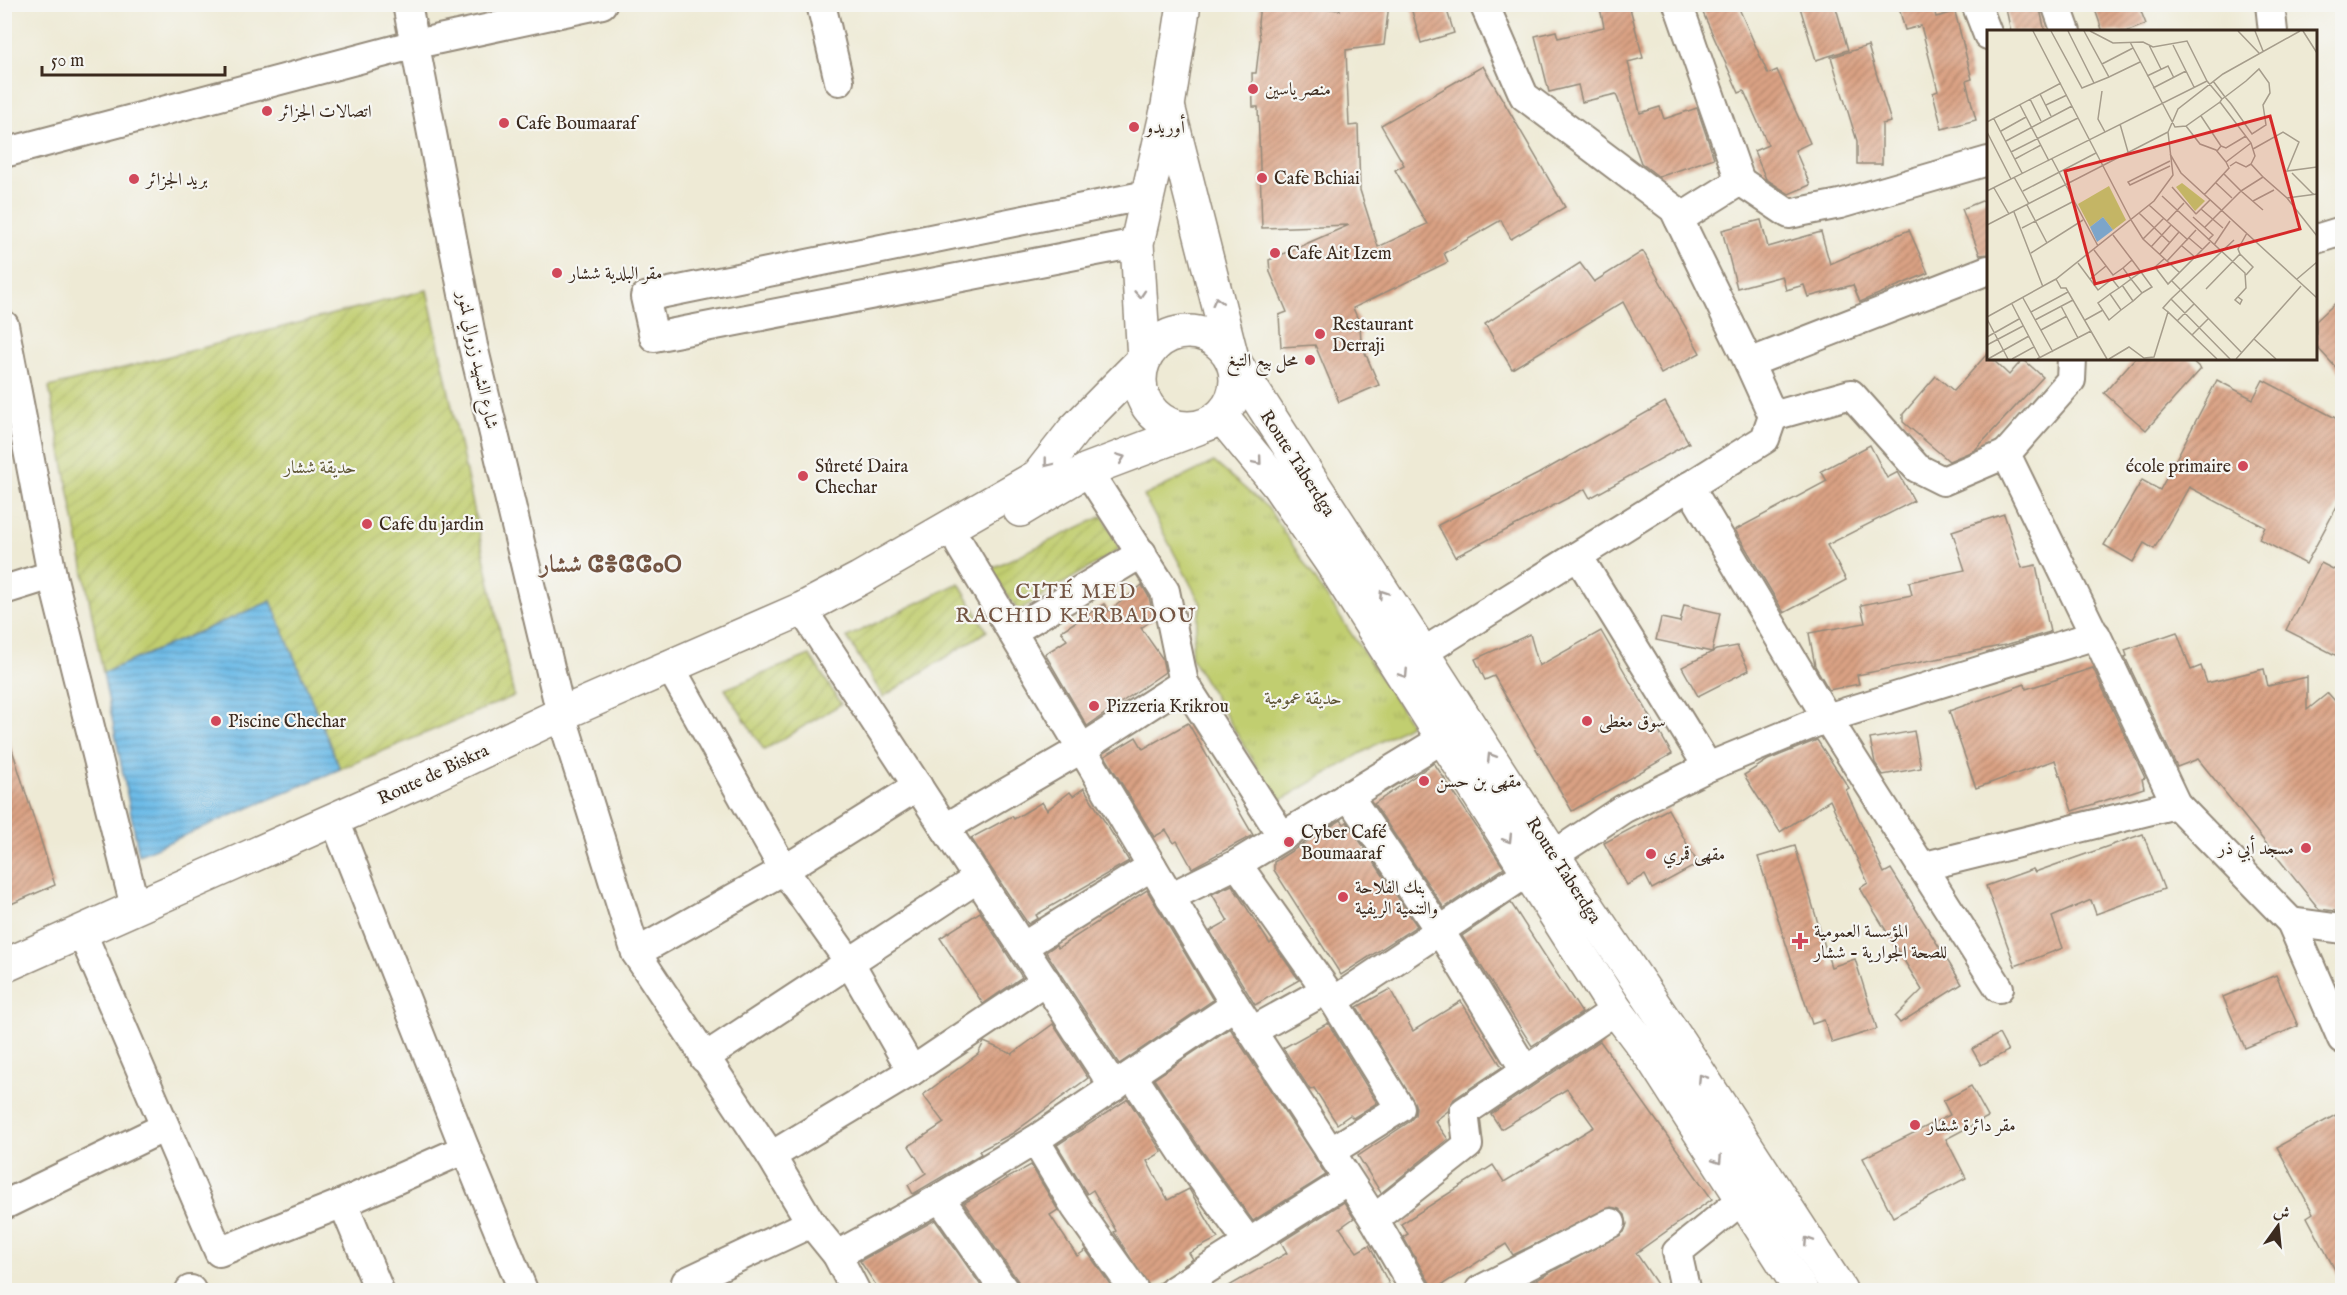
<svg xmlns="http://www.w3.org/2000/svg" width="2347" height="1295" font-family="'IM FELL English',Amiri,'Noto Sans Tifinagh',serif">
  <defs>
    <pattern id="park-tufts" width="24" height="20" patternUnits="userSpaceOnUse" patternTransform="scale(1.5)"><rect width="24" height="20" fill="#c1ce70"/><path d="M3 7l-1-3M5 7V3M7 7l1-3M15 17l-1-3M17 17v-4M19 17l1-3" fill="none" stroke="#a7b161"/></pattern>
    <pattern id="garden-furrows" width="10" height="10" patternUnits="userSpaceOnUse" patternTransform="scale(1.5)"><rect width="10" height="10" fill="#c1ce70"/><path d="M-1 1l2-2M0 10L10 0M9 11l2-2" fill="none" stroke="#a7b161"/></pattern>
    <pattern id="water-rules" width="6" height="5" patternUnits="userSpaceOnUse" patternTransform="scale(1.5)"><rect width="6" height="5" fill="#6dbbe7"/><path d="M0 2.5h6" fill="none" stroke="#5b98bb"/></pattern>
    <pattern id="building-hatch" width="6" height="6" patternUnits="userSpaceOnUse" patternTransform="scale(1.5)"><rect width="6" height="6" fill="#daa284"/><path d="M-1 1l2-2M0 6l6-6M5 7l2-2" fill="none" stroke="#b2846b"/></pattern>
  </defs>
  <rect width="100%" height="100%" fill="#f6f6f2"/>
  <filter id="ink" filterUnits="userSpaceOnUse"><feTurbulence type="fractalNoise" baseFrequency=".0167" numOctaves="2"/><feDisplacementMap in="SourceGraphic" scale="12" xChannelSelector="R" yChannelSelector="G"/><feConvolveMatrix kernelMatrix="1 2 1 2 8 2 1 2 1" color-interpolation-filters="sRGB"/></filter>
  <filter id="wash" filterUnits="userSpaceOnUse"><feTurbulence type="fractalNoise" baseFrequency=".008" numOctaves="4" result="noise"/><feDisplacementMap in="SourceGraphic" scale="24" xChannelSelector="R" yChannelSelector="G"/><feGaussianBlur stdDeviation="1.35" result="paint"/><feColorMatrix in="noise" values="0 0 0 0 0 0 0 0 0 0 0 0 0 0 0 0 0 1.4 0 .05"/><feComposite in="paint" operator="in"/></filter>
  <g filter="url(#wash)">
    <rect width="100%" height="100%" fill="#eeead5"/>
    <!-- park -->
    <path fill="url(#park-tufts)" stroke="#7e7c47" stroke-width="1.5" d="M1214,462L1268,508L1411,724L1278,802L1190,656L1201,604L1144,496Z"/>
    <!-- garden -->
    <g fill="url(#garden-furrows)" stroke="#7e7c47" stroke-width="1.5">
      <path d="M427,290L514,696L340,769L271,601L103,673L49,387Z"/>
      <path d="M1103,516L1120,549L1018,611L990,569Z"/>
      <path d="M959,583L987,631L883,697L847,637Z"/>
      <path d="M810,655L841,704L764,750L725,689Z"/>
    </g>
    <!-- water -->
    <path fill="url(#water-rules)" stroke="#547282" stroke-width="1.5" d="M271,601L340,769L139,855L103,673Z"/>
    <g id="blocks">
      <!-- building -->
      <g fill="url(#building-hatch)">
        <path d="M1260,4H1297L1340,10L1339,4H1389L1384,45L1346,50L1349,126L1358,125L1360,190L1378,247L1427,224L1395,170L1404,165L1381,125L1483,66L1565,207L1511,239L1501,220L1444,253L1448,262L1353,308L1360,324L1361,343L1379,385L1339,402L1315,345L1281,347L1279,315L1287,312L1270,272L1269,260L1349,225L1262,228L1258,107H1253L1252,73H1256L1260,39L1258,23Z"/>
        <path d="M1410,4H1445L1454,33L1421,43Z"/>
        <path d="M1614,4H1629L1643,58L1628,62L1640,113L1660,107L1664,119L1697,108L1714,158L1659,177L1641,163L1616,94L1582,102L1578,85L1549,92L1535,36L1556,31L1558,38L1604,27L1600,8Z"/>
        <path d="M1699,4H1737L1768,74L1777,70L1810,143L1795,150L1810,185L1789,194L1766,179L1754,151L1768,145L1744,91L1739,93Z"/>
        <path d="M1799,4H1835L1848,50L1816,60Z"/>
        <path d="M1898,4H1933L1936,17L1955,12L1972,79L1966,81L1976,120L1942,129L1933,93L1938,91L1921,26L1905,30Z"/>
        <path d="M2005,4H2039L2045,32H2011Z"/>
        <path d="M2093,4H2138L2146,24L2126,32H2103Z"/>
        <path d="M1868,46L1891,122L1882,124V164H1857V141L1831,57Z"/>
        <path d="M1989,198V254L1980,255L1962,209Z"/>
        <path d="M1761,220L1768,247L1821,232L1830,264L1909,230L1928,273L1860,302L1853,285L1808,297L1804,285L1786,290L1782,276L1737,288L1722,230Z"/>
        <path d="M1643,251L1700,353L1661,374L1623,302L1512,369L1485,324L1580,263L1594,282Z"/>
        <path d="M2343,296V375L2316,346V321Z"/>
        <path d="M1987,354L2009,375L2023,359L2043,377L1975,450L1949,461L1903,422V414L1936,376L1954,391Z"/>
        <path d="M2135,358H2189L2201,369L2146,430L2104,393Z"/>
        <path d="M2217,380L2253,399L2263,380L2343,422V495L2306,564L2259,539L2265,527L2189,487L2154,549L2144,543L2133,562L2104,545L2142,480L2160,490Z"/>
        <path d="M1665,402L1689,443L1590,498L1585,489L1455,557L1438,525L1538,474Z"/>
        <path d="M1870,445L1887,478L1898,472L1914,501L1827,545L1846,580L1784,613L1735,530L1827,481L1821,471Z"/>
        <path d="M2004,514L2022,568L2036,565L2050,632L2005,645L1857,675L1859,684L1829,690L1815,666L1809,633L1865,623L1861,605L1912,595L1909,582L1965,570L1952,531Z"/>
        <path d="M2321,563L2343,574V659L2286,630Z"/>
        <path d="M1142,585L1149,597L1154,619L1141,628L1162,658L1165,672L1087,726L1045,654L1067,640L1061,631L1104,604L1109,611Z"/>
        <path d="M1684,605L1720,613L1712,652L1656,640L1661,618L1680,622Z"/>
        <path d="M1601,631L1672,754L1572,811L1494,676L1485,680L1475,659L1530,634L1539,666Z"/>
        <path d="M2177,632L2191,670L2201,666L2207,683L2264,669L2268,686L2307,677V710L2328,693L2343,710V912L2319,909L2198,759L2177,767L2125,657L2127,656L2125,650Z"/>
        <path d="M1737,646L1749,670L1698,696L1682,667L1716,650Z"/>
        <path d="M2093,668L2145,778L2142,779L2144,788L2072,811L2055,760L1976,788L1949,711L2025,684L2026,689Z"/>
        <path d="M1188,723L1253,835L1192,868L1177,841L1174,843L1166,830L1154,837L1105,756L1136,737L1143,749Z"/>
        <path d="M1914,731L1921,768L1883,775L1875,763L1870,739Z"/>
        <path d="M9,740L55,885L4,907V741Z"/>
        <path d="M1817,740L1849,788L1846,790L1884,873L1891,869L1962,984L1900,1023L1895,1017L1922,990L1860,888L1868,883L1830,800L1780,832L1744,775L1768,760Z"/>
        <path d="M1434,763L1504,868L1444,908L1374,804Z"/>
        <path d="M1084,788L1129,861L1036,915L1038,918L1028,924L971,838L1012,816L1014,819L1042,802L1047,810L1070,792L1073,796Z"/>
        <path d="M1668,809L1698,864L1652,889L1645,875L1627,885L1604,843Z"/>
        <path d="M1341,820L1344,824L1347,822L1417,926L1341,975L1274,870V862Z"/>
        <path d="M2143,834L2164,889L2096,914L2091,900L2052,917L2063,948L2015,966L1986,886L2033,869L2035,872Z"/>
        <path d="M1795,846L1831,967L1855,959L1877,1029L1832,1043L1824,1020L1812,1024L1758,857Z"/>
        <path d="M1232,885L1270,944L1272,942L1299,980L1255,1005L1210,931L1228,921L1212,894Z"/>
        <path d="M1147,890L1213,1000L1119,1064L1046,952L1056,945L1058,948Z"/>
        <path d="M1511,903L1582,1013L1532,1046L1462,936Z"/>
        <path d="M980,912L1022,977L983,1004L940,938Z"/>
        <path d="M2276,975L2298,1026L2245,1048L2223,997Z"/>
        <path d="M1390,989L1413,1031L1461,1001L1502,1067L1454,1099L1448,1111L1435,1121L1448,1139L1381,1193L1358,1156L1409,1122L1415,1115L1416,1107L1357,1007Z"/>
        <path d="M1328,1023L1377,1103L1353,1118L1350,1115L1337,1124L1314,1088L1310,1090L1283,1048Z"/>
        <path d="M1053,1024L1088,1078L1013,1133L979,1151L981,1154L913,1194L908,1185L926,1173L909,1146L944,1123L923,1095L978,1054L984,1042L1012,1054Z"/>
        <path d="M1230,1028L1326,1175L1253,1221L1197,1144L1154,1079Z"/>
        <path d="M1999,1034L2008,1051L1981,1065L1972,1049Z"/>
        <path d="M1600,1041L1712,1199L1636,1253L1661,1290H1536L1531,1283L1624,1232L1627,1224L1625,1215L1619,1209L1611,1207L1513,1255L1506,1244L1434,1290L1403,1237L1408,1234L1401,1224L1493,1165L1504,1182L1594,1127L1567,1089L1501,1129L1491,1114Z"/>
        <path d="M1971,1086L1988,1117L1946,1139L1966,1178L1893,1217L1863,1158L1950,1115L1943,1101Z"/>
        <path d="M1128,1099L1162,1152L1147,1161L1168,1200L1189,1189L1218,1238L1189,1253L1193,1259L1150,1289L1114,1232L1116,1231L1093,1190L1087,1194L1057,1145Z"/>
        <path d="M2343,1111V1285L2307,1217L2313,1213L2277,1147Z"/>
        <path d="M1031,1165L1058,1210L1050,1215L1077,1256L1086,1250L1114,1290H1062L1058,1283L1045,1290H1020L1018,1281L964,1203Z"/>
        <path d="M1344,1202L1354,1218L1340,1228L1357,1252L1369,1245L1389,1284L1376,1290H1222L1287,1253L1281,1242Z"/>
        <path d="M935,1220L984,1290H879L860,1261Z"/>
      </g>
    </g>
  </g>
  <g filter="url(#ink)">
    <use href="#blocks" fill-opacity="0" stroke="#948a7a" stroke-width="1.5"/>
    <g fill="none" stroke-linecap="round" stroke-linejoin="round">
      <!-- minor casing -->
      <g stroke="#948a7a" stroke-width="32">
        <g id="minor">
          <path d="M407,4L473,346L561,714L636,953L771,1156L811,1223L837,1255L855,1290"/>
          <path d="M821,4L839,81"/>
          <path d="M1484,4L1524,96L1674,209L1749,363L1988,270"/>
          <path d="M1678,4L1740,181L1679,219"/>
          <path d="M1976,4L1988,35"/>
          <path d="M2056,4L2066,32"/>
          <path d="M2270,4L2273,32"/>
          <path d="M4,153L416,44L602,4"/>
          <path d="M1740,181L1789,214L1840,204L1988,161"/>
          <path d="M2316,239L2342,231"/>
          <path d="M1137,243L654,337L645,297L1147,195"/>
          <path d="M4,325L52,575L135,907"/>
          <path d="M2072,358L2071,380L2006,454L2094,634"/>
          <path d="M1773,416L1851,394L1917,468L1943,481L2006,454"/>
          <path d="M1087,470L1165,591L1184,683L1282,836"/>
          <path d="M1689,486L1827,718L2096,635L2176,804L2291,922L2342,1039"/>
          <path d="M960,545L1235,1005L1374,1219L1415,1290"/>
          <path d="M1578,556L1708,767"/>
          <path d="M4,590L52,575"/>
          <path d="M802,609L1114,1087"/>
          <path d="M1013,631L1142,553"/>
          <path d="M1422,653L1765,439L1773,416L1749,363"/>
          <path d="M669,665L784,870L850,963L912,1071"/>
          <path d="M1348,795L1440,931L1525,1070"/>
          <path d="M334,818L465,1149L343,1203"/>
          <path d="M945,828L1083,748L1184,683"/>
          <path d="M1237,864L1334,1001L1400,1108L1330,1152"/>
          <path d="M1921,867L2176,804"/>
          <path d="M1170,897L1237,864L1462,727"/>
          <path d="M2291,922L2342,929"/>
          <path d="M82,933L219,1252L343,1203L379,1290"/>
          <path d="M1024,946L1152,866"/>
          <path d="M636,953L784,870L918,786"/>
          <path d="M1334,1001L1623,809L1708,767L1827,718L1999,988"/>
          <path d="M1252,1031L1326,990"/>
          <path d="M704,1058L978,878"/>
          <path d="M1132,1075L1183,1153L1249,1243"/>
          <path d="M1035,1140L1076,1208L1134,1290"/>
          <path d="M465,1149L523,1290"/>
          <path d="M771,1156L912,1071L1046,981"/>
          <path d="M940,1198L1004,1290"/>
          <path d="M4,1205L165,1127"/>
          <path d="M1374,1219L1468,1145L1464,1112L1616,1010"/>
          <path d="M837,1255L940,1198L1035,1140L1235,1005"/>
          <path d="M190,1290H191"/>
          <path d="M690,1290L686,1282L811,1223"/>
          <path d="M1174,1290L1348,1180"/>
          <path d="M1480,1290L1611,1223"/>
          <path d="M1681,1290L1685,1288L1677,1252L1743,1199L1762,1188"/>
        </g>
      </g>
      <!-- major casing -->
      <g stroke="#948a7a" stroke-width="36">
        <g id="major">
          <path d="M1169,110L1232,358L1553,855L1679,1042L1840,1290"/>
          <circle cx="1188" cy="380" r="48"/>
          <path d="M1221,416L1278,485L1331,562L1616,1010L1653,1059L1801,1290"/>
          <path d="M1020,510L1087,470L1198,428"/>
          <path d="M4,966L418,782L561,714L802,609L859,579L1038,476L1074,430L1144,359L1137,243L1168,106L1184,4"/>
        </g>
      </g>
      <!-- minor -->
      <use href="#minor" stroke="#fff" stroke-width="28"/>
      <!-- major -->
      <use href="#major" stroke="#fff" stroke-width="33"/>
    </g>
    <!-- one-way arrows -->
    <defs><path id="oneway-chevron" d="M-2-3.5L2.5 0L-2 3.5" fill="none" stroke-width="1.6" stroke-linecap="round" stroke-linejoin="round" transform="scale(1.5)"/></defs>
    <g stroke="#a79f9a">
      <use href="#oneway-chevron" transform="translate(1140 294) rotate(86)"/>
      <use href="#oneway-chevron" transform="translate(1217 301) rotate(-104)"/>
      <use href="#oneway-chevron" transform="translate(1121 458) rotate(-21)"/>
      <use href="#oneway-chevron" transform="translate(1258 461) rotate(50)"/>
      <use href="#oneway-chevron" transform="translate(1048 463) rotate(128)"/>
      <use href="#oneway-chevron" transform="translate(1383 594) rotate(-123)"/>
      <use href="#oneway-chevron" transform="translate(1404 674) rotate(57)"/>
      <use href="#oneway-chevron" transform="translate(1491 757) rotate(-122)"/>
      <use href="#oneway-chevron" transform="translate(1508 839) rotate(58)"/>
      <use href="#oneway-chevron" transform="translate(1702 1078) rotate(-123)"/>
      <use href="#oneway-chevron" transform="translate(1718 1160) rotate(57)"/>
      <use href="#oneway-chevron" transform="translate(1808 1241) rotate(-123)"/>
    </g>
  </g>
  <!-- markers -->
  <g fill="#d1495b" stroke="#f6f6f2" stroke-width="2">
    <circle cx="1253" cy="89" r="6"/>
    <circle cx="267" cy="111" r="6"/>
    <circle cx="504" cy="123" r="6"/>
    <circle cx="1134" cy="127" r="6"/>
    <circle cx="1262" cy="178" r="6"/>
    <circle cx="134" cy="179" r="6"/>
    <circle cx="1275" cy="253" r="6"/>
    <circle cx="557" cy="273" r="6"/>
    <circle cx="1320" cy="334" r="6"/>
    <circle cx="1310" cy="360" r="6"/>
    <circle cx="2243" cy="466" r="6"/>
    <circle cx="803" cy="476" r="6"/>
    <circle cx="367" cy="524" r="6"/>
    <circle cx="1094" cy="706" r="6"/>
    <circle cx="216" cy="721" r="6"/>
    <circle cx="1587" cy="721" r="6"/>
    <circle cx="1424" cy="781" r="6"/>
    <circle cx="1289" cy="842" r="6"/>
    <circle cx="2306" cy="848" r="6"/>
    <circle cx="1651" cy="854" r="6"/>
    <circle cx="1343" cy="897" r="6"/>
    <path d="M1797 932h6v6h6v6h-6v6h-6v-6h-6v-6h6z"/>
    <circle cx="1915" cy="1125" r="6"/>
  </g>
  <g text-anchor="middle" stroke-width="4.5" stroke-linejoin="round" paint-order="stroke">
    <!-- poi labels -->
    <g font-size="18" fill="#3b2a1e" stroke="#f6f6f2" text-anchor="start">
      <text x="1265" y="95">منصر ياسين</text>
      <text x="279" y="117">اتصالات الجزائر</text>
      <text x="516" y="129">Cafe Boumaaraf</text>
      <text x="1146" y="133">أوريدو</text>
      <text x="1274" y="184">Cafe Bchiai</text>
      <text x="146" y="185">بريد الجزائر</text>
      <text x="1287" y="259">Cafe Ait Izem</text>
      <text x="569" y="279">مقر البلدية ششار</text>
      <text x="1332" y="330">Restaurant<tspan x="1332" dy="21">Derraji</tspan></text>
      <text x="1298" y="366" text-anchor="end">محل بيع التبغ</text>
      <text x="815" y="472">Sûreté Daira<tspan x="815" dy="21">Chechar</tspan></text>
      <text x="2231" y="472" text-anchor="end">école primaire</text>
      <text x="379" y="530">Cafe du jardin</text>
      <text x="1106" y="712">Pizzeria Krikrou</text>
      <text x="228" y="727">Piscine Chechar</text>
      <text x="1599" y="727">سوق مغطى</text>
      <text x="1436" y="787">مقهى بن حسن</text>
      <text x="1301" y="838">Cyber Café<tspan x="1301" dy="21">Boumaaraf</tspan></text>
      <text x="2294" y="854" text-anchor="end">مسجد أبي ذر</text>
      <text x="1663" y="860">مقهى قمري</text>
      <text x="1355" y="893">بنك الفلاحة<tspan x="1355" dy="21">والتنمية الريفية</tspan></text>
      <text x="1814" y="937">المؤسسة العمومية<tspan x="1814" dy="21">للصحة الجوارية - ششار</tspan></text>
      <text x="1927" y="1131">مقر دائرة ششار</text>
    </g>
    <!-- street labels -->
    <g font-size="18" fill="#3b2a1e" stroke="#f6f6f2">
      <text transform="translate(478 360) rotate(78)" y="6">شارع الشهيد زروالي لمنور</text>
      <text transform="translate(1298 463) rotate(57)" y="6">Route Taberdga</text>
      <text transform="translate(433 774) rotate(-25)" y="6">Route de Biskra</text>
      <text transform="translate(1564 870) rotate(57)" y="6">Route Taberdga</text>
    </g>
    <!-- park labels -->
    <g font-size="18" fill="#5c5332" stroke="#f6f6f2">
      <text x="320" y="473">حديقة ششار</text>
      <text x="1303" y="704">حديقة عمومية</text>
    </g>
    <!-- quarter labels -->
    <g font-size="21" letter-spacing="1.5" fill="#735442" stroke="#f6f6f2">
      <text x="1076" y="598">CITÉ MED<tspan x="1076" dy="24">RACHID KERBADOU</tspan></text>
    </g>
    <!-- district labels -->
    <g font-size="24" font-weight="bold" fill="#735442" stroke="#f6f6f2">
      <text x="611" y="572">ششار ⵛⴻⵛⵛⴰⵔ</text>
    </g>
  </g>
  <!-- overview -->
  <g transform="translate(1987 30)">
    <rect width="330" height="330" fill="#eeead5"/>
    <path d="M195,153L218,171L208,181L189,157Z" fill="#c1ce70"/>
    <path d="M122,156L139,190L126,200L116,187L103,197L91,174Z" fill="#c1ce70"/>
    <path d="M116,187L126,200L110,212L103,197Z" fill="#6dbbe7"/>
    <path fill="none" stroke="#a69d8c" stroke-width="1.5" d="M46,1L144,190L156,209L193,243M64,1L95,58L122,47M81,1L107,53M97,1L122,47L153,32M103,1L126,13L156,12L166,17L200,11L220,51M251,1L272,23M268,1L276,21M316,1L330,23M143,12L188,97L199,96L233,72L235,69L238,67L259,51L272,39L282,53L283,63L276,75L279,95L265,104L244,74L238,67L226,51M162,15L174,39M186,15L207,57M115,34L146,18M160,46L181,36L187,48M166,58L199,41M115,61L111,89L118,102M53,64L64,86M43,69L54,91M233,72L264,113L268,126L264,134L276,147M33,75L62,131M59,75L80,65M214,86L234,116L230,121M7,89L35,143M0,92L74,53M133,94L141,122M199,96L213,114L229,120L239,132L264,113M14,101L39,87M0,102L24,149M19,111L85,76M234,116L239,118L259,106M266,119L296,102L312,112L300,141L330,137M24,122L91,88M183,124L194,143L330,268M28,129L54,115M65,129L111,216M183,131L141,152L143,155L183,136M243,136L249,132L259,137L264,134M305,143L327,165M237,144L254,161L276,147L300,168L330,206M27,147L42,174M229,153L245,168M185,157L209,184M7,158L22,184M0,161L220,51L235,69M36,161L109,123M217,165L242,138L239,132M175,166L258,243L259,258L248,270L253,274L255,270L251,267M300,168L330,164M266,171L287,160M40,175L60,213M162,175L201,210M214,179L236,198M27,182L56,257M152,183L183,213M209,184L223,170M206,187L226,205L221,210M180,191L197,173M0,195L181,102M218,197L254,161L276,180M35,198L87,171M126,205L145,230L136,238M202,208L216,220M156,209L177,188M227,215L243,191M195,216L209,228M164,217L184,195M44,223L96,190M173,224L192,202M253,224L251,219L260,203M177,229L168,237L181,254L223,212M145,230L154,242L144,249L155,263L165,257L154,242M180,231L209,200M91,233L111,260L125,249L132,258L144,249L136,238L126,245L107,220M69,249L74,258H79L120,329M103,249L119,236M310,249L330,232M185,251L255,323M135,255L146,271L155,263M132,258L123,264L134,280L146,271M219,259L253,224L266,237L259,245M123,264L111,273L122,290L134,280M36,268L66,322M184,269L243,329M25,274L53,328M74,276L91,308M44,282L81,262M181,282L176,278L184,269L247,210M0,287L69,249L167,171L186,145L181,102L191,79L236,44L313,1M0,289L21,329M48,290L86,270M98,290L116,280M190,291L207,274M54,300L80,286M205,305L221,289M0,307L32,289M267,309L289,329M0,315L36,296M1,329L42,306M25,329L47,317M50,329L104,301M122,329L142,317L157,328L167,327L181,282L230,329M249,329L314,256"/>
    <path fill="#d62828" fill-opacity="0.15" stroke="#d62828" stroke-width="3" d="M283,86L313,199L108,254L78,141Z"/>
    <rect width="330" height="330" fill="none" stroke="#3b2a1e" stroke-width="3"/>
  </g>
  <!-- margin -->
  <rect width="2347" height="1295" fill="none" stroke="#f6f6f2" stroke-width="24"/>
  <!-- north arrow -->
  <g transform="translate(2278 1226) rotate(15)" stroke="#f6f6f2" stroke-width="4.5" paint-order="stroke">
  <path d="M0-4.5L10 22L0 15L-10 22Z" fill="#3b2a1e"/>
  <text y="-9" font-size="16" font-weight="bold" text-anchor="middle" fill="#3b2a1e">ش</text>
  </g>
  <!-- scale -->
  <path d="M42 66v9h183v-9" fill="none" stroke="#3b2a1e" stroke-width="3"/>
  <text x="51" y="66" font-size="18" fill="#3b2a1e" stroke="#f6f6f2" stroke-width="4.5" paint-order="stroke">50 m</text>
</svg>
